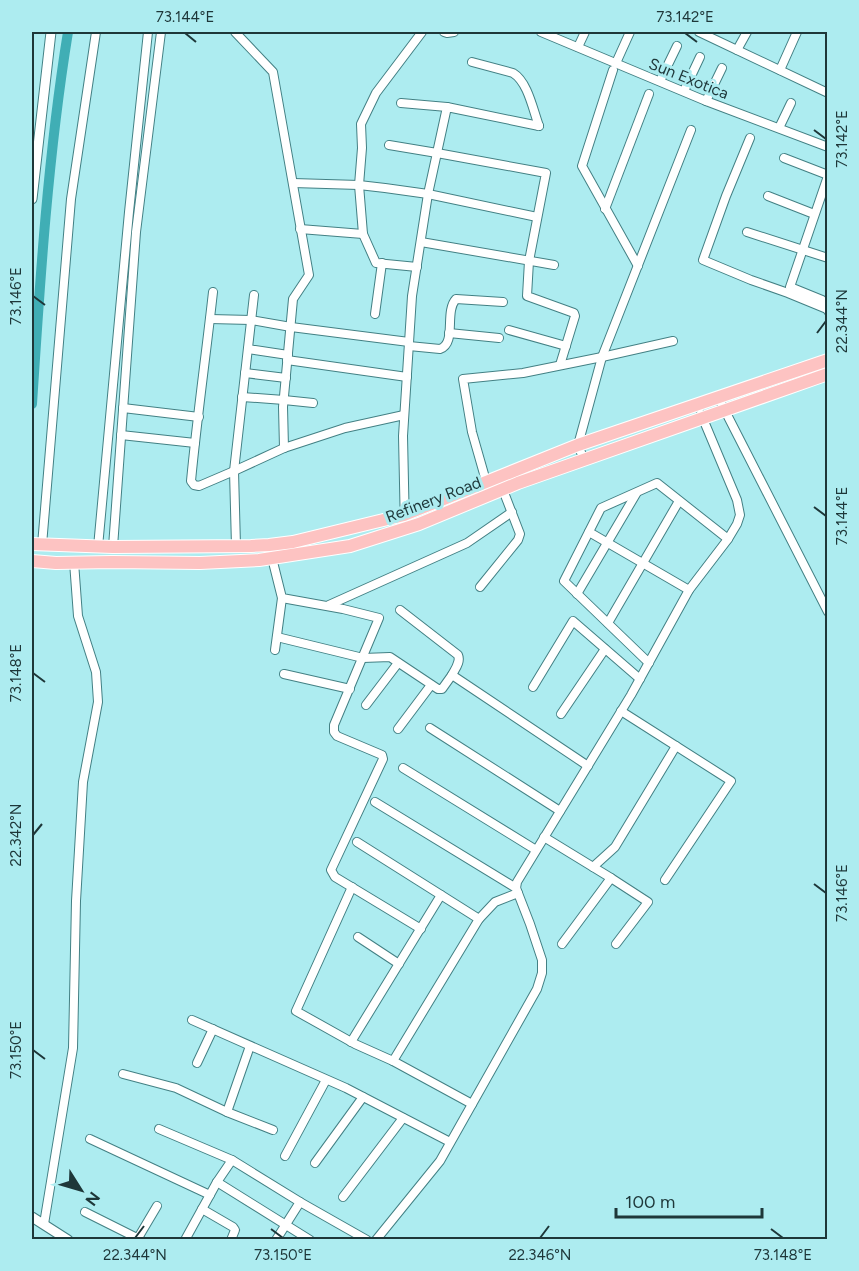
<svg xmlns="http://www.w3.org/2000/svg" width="859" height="1271" font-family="Figtree,sans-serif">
  <rect width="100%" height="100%" fill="#adecf0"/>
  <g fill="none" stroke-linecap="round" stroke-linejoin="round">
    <!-- canal -->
    <path stroke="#40aeb5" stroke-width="10" d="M32,404C40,280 48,155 68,32"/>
    <!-- minor casing -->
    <g stroke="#438084" stroke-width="10">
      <g id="minor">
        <path d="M235,32L273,72L309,275L293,299L283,407L284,448"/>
        <path d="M444,32L447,33L454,32"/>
        <path d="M541,32L706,101L828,147"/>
        <path d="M699,32L828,93"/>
        <path d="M578,47L585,32"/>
        <path d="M737,50L747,32"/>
        <path d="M472,62L513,73C528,82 533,110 539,126"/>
        <path d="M616,63L630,32"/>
        <path d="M613,70L582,166L638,266"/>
        <path d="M780,70L797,32"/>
        <path d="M660,81L677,46"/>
        <path d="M684,91L700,57"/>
        <path d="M706,101L722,68"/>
        <path d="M401,103L447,107"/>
        <path d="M779,128L791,103"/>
        <path d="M750,138L726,196L703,260L751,280L788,293L827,309L828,311"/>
        <path d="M389,145L437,153L546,173L529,261L527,296L574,313L575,316L560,365"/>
        <path d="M784,158L828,175"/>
        <path d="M828,176L790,287L822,300L828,305"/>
        <path d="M293,183L359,185L385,188L428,194L537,217"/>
        <path d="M768,196L814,214"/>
        <path d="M605,209L649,94"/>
        <path d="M300,229L363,234"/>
        <path d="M747,232L828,258"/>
        <path d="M421,242L554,265"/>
        <path d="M417,267L376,263L363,234L359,185L362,148L361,124L376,93L422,32"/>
        <path d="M213,292C206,355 197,418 191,481L194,485L199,486L234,471L284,448L345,428L404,415"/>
        <path d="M375,314L382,263"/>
        <path d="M210,319L251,320L291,327L409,342"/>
        <path d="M509,330L566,346"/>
        <path d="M449,333L499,338"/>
        <path d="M409,346L440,349C457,343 444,312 456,299L503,302"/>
        <path d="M248,349L288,355"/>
        <path d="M287,360L407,377"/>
        <path d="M245,373L286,378"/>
        <path d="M242,397L284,400L313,403"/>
        <path d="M718,397L828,612"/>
        <path d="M123,408L199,417"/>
        <path d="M121,435L195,443"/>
        <path d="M584,460L578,445L602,357L691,130"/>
        <path d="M486,481L472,432L463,379L523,373L602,357L673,341"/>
        <path d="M405,530L403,436L412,296L428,194L447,107L539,126"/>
        <path d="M589,532L689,590"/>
        <path d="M42,545L71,199L96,32"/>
        <path d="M236,546L234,471L254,295"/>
        <path d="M98,547L129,212L148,32"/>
        <path d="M113,547L136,232L161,32"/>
        <path d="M272,558L282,598L343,609L379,618L334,725V732L337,736L382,755L383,759L331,870L335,877L421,929"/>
        <path d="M480,587L518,540L520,534L503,490"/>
        <path d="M577,594L636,494"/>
        <path d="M329,605L467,543L512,512"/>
        <path d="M400,610L458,655C461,662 455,669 452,675"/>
        <path d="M608,623L679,501"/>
        <path d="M277,637L363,658L390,657L438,689H442L452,675L588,766"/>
        <path d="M275,650L282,598"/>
        <path d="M649,663L564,581L601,508L657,483L728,539"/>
        <path d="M284,674L350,689"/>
        <path d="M533,687L573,621L640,679"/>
        <path d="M366,705L398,663"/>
        <path d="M621,711L731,781L665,880"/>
        <path d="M561,714L605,649"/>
        <path d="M430,728L560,811"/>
        <path d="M398,729L431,685"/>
        <path d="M403,768L536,850"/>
        <path d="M375,802L516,888"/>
        <path d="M544,837L611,878L562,944"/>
        <path d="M593,867L615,847L676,746"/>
        <path d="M611,878L648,902L616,944"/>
        <path d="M352,887L296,1011L355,1044L393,1061L479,919L357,842"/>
        <path d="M479,919L495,902L518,893"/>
        <path d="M358,937L399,964"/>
        <path d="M192,1020L346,1088L450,1142"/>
        <path d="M351,1042L441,895"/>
        <path d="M250,1046L227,1112L273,1130"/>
        <path d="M393,1061L472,1104"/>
        <path d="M197,1063L213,1029"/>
        <path d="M123,1074L176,1088L227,1112"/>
        <path d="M159,1129L232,1160"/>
        <path d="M90,1139L210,1195"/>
        <path d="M285,1156L326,1080"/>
        <path d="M315,1163L363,1097"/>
        <path d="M217,1182L310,1240"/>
        <path d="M343,1197L403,1118"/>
        <path d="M202,1209L233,1227L235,1230L231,1240"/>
        <path d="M85,1212L141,1240"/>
        <path d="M44,1224L73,1048L76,901L83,782L98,702L96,672L78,616L74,562"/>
        <path d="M138,1238L157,1206"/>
        <path d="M185,1240L217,1182L232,1160L300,1202L367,1240"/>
        <path d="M276,1240L300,1202"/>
        <path d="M376,1240L440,1161L537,989L542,973V960L530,924L516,888L517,882L631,695L689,590L728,539L737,524L740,515L737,500L701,414"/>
      </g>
    </g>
    <!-- tertiary casing -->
    <g stroke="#438084" stroke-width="11">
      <g id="tertiary">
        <path d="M32,199L51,32"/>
        <path d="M32,1217L68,1240"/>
      </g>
    </g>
    <!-- primary casing -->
    <g stroke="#fff" stroke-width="14">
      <g id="primary">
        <path d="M32,544L113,547L251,546L269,545L293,542L404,515L578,445L828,360"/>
        <path d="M32,561L56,563L112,562L200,563L259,560L350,546L419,524L518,483L828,374"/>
      </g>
    </g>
    <!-- minor -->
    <use href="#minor" stroke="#fff" stroke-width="8"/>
    <!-- tertiary -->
    <use href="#tertiary" stroke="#fff" stroke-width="9"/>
    <!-- primary -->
    <use href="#primary" stroke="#fdc3c2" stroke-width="12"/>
  </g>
  <!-- ticks -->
  <path fill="none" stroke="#1e3739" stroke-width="2" d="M185,33L196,42M685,33L697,42M814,130L826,139M33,296L45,305M817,333L826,321M814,507L826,516M33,673L45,682M33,835L42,824M814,884L826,893M33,1050L45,1059M271,1229L283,1238M771,1229L783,1238M135,1238L144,1226M540,1238L549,1226"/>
  <g text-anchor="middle" stroke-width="6" stroke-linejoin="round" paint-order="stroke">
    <!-- street labels -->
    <g font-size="16" fill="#1e3739" stroke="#adecf0">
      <text transform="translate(689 78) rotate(22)" y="6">Sun Exotica</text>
      <text transform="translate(433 499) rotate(-21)" y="6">Refinery Road</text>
    </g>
  </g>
  <!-- border -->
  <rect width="859" height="1271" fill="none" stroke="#adecf0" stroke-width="66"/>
  <!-- north arrow -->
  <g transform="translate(81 1190) rotate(127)" stroke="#adecf0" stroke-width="4.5" paint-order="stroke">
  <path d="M0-4.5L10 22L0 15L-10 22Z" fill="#1e3739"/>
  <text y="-9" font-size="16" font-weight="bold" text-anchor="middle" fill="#1e3739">N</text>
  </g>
  <!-- scale -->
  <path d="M616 1208v9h146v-9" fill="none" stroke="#1e3739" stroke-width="3"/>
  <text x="625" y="1208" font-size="18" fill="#1e3739" stroke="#adecf0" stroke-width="4.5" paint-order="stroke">100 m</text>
  <rect x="33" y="33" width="793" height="1205" fill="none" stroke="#1e3739" stroke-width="2"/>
  <g font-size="15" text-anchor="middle" fill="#1e3739">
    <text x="185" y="22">73.144°E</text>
    <text x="685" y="22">73.142°E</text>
    <text transform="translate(842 139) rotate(-90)" y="5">73.142°E</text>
    <text transform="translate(16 296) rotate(-90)" y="5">73.146°E</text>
    <text transform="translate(842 321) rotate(-90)" y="5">22.344°N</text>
    <text transform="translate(842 516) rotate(-90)" y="5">73.144°E</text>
    <text transform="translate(16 673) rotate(-90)" y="5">73.148°E</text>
    <text transform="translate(16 835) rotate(-90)" y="5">22.342°N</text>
    <text transform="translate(842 893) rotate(-90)" y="5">73.146°E</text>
    <text transform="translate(16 1050) rotate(-90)" y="5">73.150°E</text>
    <text x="135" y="1260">22.344°N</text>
    <text x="283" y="1260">73.150°E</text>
    <text x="540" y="1260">22.346°N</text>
    <text x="783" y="1260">73.148°E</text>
  </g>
</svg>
